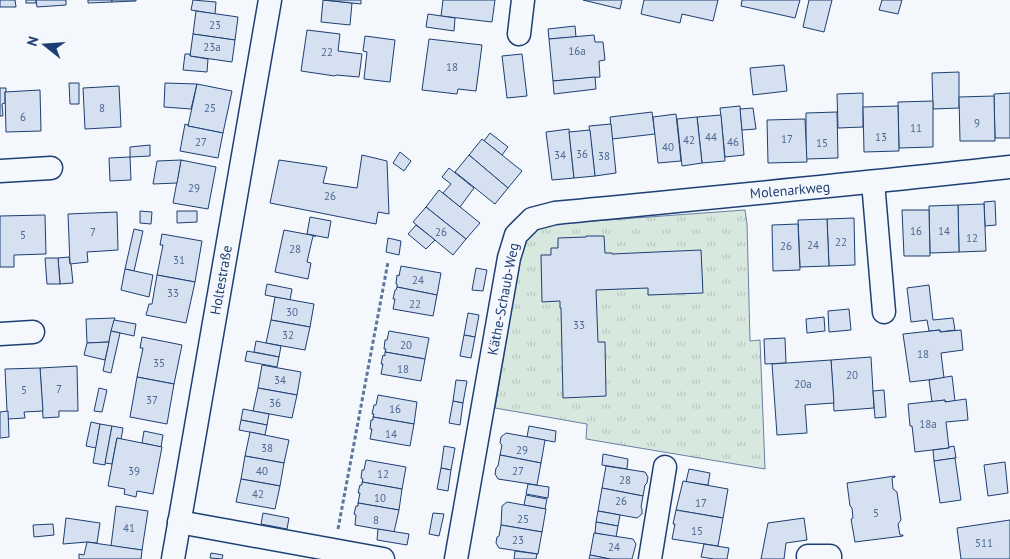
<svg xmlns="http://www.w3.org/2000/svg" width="1010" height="559" font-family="'PT Sans',sans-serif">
  <defs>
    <pattern id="grass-tufts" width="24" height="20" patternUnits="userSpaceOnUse" patternTransform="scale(1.25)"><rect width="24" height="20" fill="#d7e8df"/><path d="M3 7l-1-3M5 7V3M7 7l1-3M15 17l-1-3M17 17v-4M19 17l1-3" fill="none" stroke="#b8c8c3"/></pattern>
  </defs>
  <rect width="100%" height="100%" fill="#f4f7fb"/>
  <!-- grass -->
  <path fill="url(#grass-tufts)" stroke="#687fa3" d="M745,210L747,224L750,341L760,340L765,469L586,439L587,424L495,408L523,240L538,225Z"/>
  <!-- building -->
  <g fill="#d5e0f0" stroke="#1d3f73">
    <path d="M0,0H15L16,7H0Z"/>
    <rect x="26" y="0" width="10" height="3"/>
    <path d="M36,0H66V5L37,7Z"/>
    <path d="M88,0H112V2L88,3Z"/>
    <path d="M112,0H136V1L112,2Z"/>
    <path d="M193,0L216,2L215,14L191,10Z"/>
    <path d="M323,0L352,3L350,25L321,22Z"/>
    <path d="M324,0H361V4Z"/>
    <path d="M443,0H495L492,22L441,16Z"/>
    <path d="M583,0H622L620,9Z"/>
    <path d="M644,0H718L713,21L682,14L680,23L641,14Z"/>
    <path d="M742,0H800L795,18L741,6Z"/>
    <path d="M809,0H832L824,32L803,27Z"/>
    <path d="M882,0H902L898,14L879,10Z"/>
    <path d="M196,11L238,17L235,40L193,34Z"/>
    <path d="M428,14L455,18L454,31L426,27Z"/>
    <path d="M575,26L576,37L549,39L548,29Z"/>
    <path d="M307,30L340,34L338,51L362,54L359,77L336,75L335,76L301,71Z"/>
    <path d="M193,34L235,40L232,62L190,56Z"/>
    <path d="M594,35L595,42H603L605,60L599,61L600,77L553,81L549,39Z"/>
    <path d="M365,36L395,40L390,82L364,79L367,52L363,51Z"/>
    <path d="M429,39L482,45L476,91L458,89L457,94L422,90Z"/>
    <path d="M185,54H190V56L208,59L207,72L183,70Z"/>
    <path d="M522,54L527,96L507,98L502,56Z"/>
    <path d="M784,65L787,91L753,95L750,68Z"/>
    <path d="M959,72V108L933,109L932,73Z"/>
    <path d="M595,77L596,89L554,94L553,81Z"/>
    <path d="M69,83H79V104H70Z"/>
    <path d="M165,83L197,84L191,109L164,107Z"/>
    <path d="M197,84L232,91L223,133L188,126Z"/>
    <path d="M119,86L121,127L85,129L83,88Z"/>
    <path d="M0,88H6V92H5V103L2,104L3,116H0Z"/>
    <path d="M40,90L41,131L6,132L5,92Z"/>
    <path d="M863,93V127L838,128L837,94Z"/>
    <path d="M1010,93V138H995L994,94Z"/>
    <path d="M994,96L995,141H960L959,97Z"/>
    <path d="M933,101V147L899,148L898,102Z"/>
    <path d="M740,106L744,155L725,157L720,108Z"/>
    <path d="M898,106L899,151L864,152L863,107Z"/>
    <path d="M753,108L756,129L742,130L740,109Z"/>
    <path d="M652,112L655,134L612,139L610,117Z"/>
    <path d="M837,112L838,158L806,159V113Z"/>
    <path d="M676,114L681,161L658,163L653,117Z"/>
    <path d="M721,115L725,161L702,163L697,117Z"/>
    <path d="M697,117L702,163L682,166L677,119Z"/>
    <path d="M805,119L807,162L768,163L767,120Z"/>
    <path d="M185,124L188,125V126L223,133L218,158L180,151Z"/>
    <path d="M611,124L616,173L595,176L589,126Z"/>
    <path d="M569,129L574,178L552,180L546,132Z"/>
    <path d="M590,130L595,176L574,178L569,132Z"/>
    <path d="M490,133L508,147L502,155L484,141Z"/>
    <path d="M482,139L522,171L508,188L469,155Z"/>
    <path d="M150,145V156L130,157V147Z"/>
    <path d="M400,152L411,161L404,171L393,163Z"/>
    <path d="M362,155L387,161L389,214L378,212L376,224L270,203L279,160L327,167L323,183L357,188Z"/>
    <path d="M469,155L508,188L495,204L455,172Z"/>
    <path d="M130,157L131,180L110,181L109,158Z"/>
    <path d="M181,160L216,167L208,209L173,203Z"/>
    <path d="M181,160L177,183L153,184L157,161Z"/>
    <path d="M449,168L474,188L460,207L443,193L451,184L442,177Z"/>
    <path d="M439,190L480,223L466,239L426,207Z"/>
    <path d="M995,201L996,225L985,226L984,202Z"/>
    <path d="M984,204L986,251L959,252L958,205Z"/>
    <path d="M958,205L959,252L930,253L929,206Z"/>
    <path d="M426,207L466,239L453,255L413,222Z"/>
    <path d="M902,210H929L930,256H904Z"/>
    <path d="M140,211L152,212L151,224L140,223Z"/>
    <path d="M177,211H197V222L177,223Z"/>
    <path d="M117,212L118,250L87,252L88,262L70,264L68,214Z"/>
    <path d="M45,215L46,254L14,255V267H0V216Z"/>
    <path d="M310,217L331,221L328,238L307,234Z"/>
    <path d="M854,218L855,265L829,266L827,219Z"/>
    <path d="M827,219L829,266L800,267L798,220Z"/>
    <path d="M798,224L800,270L773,271L772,225Z"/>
    <path d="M416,225L435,240L426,249L408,234Z"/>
    <path d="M134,229L143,231L134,271L125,269Z"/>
    <path d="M284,230L316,236H313L307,262L311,263L308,279L275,272Z"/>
    <path d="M162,234L202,241L195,282L157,275L163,245H160Z"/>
    <path d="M586,236H604L605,253H612V254L701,250L703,293L648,295V288L596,290L598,342H605L606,396L563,398L561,308H560V301L542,302L541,255H551V248H558V238L586,237Z"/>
    <path d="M388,238L401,241L399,255L386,252Z"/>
    <path d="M69,257L70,264H71L73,283L60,284L58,258Z"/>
    <path d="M45,258H58L60,284H47Z"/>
    <path d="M401,266L441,273L437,295L397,287V284H396L397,275L399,276Z"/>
    <path d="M476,268L487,270L483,291L472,290Z"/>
    <path d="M125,269L153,275L149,297L121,290Z"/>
    <path d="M157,275L195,282L186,323L146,315L149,304H152Z"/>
    <path d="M267,284L292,289L290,300L265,295Z"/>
    <path d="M929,285L933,320L953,318L955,330L940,332V330L929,331L927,320L911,322L907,288Z"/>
    <path d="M397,287L437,295L433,316L393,309L395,299H393L395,290H396Z"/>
    <path d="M275,297L314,304L310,327L271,320Z"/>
    <path d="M849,309L851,330L829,332L828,311Z"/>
    <path d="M468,313L479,315L475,337L464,335Z"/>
    <path d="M824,317L825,331L807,333L806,319Z"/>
    <path d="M115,318L109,342L87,343L86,319Z"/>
    <path d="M114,320L136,324L134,336L111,331Z"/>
    <path d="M271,320L310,327L305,350L266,343Z"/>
    <path d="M940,330V332L961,330L963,350L941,353L944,378L910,382L903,334Z"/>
    <path d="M111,331L120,333L111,373L103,371Z"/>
    <path d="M389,331L429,338L425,359L385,352L386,349H384L385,340H387Z"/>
    <path d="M464,335L475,337L471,358L460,356Z"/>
    <path d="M142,337L182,345L174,384L137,377L143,348H140Z"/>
    <path d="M785,338L786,363L765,364L764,339Z"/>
    <path d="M256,341L281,346L279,357L254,352Z"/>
    <path d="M109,342L105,360L84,355L87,343Z"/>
    <path d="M247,351L279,357L277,367L245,361Z"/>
    <path d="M385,352L425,359L421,381L381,374L383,364H381L383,355L385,356Z"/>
    <path d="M871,357L874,408L834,411L831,360Z"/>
    <path d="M831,360L834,403L805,405L807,433L777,435L772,364Z"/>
    <path d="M262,365L301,372L297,395L258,388Z"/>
    <path d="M77,366L78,411H59V417L43,418L40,368Z"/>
    <path d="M40,368L43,411L24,412L25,418L8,419L7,411L5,369Z"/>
    <path d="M952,376L955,401L945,402V400L932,402L929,380Z"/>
    <path d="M137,377L174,384L167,424L130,417Z"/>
    <path d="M456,380L467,381L463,403L453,401Z"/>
    <path d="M99,388L107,390L102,412L94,411Z"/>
    <path d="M258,388L297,395L292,418L253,411Z"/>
    <path d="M884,390L886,417L875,418L873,391Z"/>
    <path d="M378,395L417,402L414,424L373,417L374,414H372L374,405H376Z"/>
    <path d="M966,399L968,420L946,422L949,448L915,452L912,426H910L908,404L945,400V402Z"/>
    <path d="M453,401L463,403L460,425L449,423Z"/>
    <path d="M243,409L269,414L267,425L241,420Z"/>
    <path d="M8,411L9,437L0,438V412Z"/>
    <path d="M373,417L414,424L410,446L370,439L372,429H370L371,420H373Z"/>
    <path d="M241,420L267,425L265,435L239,430Z"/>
    <path d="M91,422L100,424L96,448L86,446Z"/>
    <path d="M100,424L112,426L105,465L93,463Z"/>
    <path d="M112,426L123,428L121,439L117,438L112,464L105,463Z"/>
    <path d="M529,426L556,431L555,442L527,437Z"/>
    <path d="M144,431L163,435L161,447L142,443Z"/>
    <path d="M250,432L289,440L284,463L245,456Z"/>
    <path d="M506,433L545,440L541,463L500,455L502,445L500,443L501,437Z"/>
    <path d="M117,438L162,447L153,494L137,491L136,497L124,494L125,489L108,486Z"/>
    <path d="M444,446L455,448L451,470L441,468Z"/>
    <path d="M954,446L956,458L934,461L933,450L949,448V447Z"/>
    <path d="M603,454L628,459L627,469L602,465Z"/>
    <path d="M500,455L541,463L537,485L498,479L495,474L496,468L498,466Z"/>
    <path d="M245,456L284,463L280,486L241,479Z"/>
    <path d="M955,458L961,500L940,503L934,461Z"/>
    <path d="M366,460L406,467L402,489L362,482L363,479L361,478L362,470H364Z"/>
    <path d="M1005,462L1008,493L988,496L984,465Z"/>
    <path d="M606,466L645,472L648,477L647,483L645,485L643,496L602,488Z"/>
    <path d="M441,468L451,470L448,491L437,489Z"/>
    <path d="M689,469L710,473L708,485L686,482Z"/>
    <path d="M895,476V477L892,478L893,489L897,492L901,520L898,524L900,535H903V536L855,542L851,519L853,518L852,508L850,506L847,483Z"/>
    <path d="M241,479L280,486L275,509L236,502Z"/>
    <path d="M683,481L728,489L723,518L676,510Z"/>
    <path d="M362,482L402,489L399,510L358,503L360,493H358L360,485H362Z"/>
    <path d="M528,484L549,487L548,498L526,494Z"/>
    <path d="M602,488L643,496L641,507L642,509V514L637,518L598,511Z"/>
    <path d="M526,495L547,499L545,509L524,505Z"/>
    <path d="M507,502L546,509L542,532L501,525L502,506Z"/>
    <path d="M358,503L399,510L394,532L355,525L356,515L354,514L356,506H358Z"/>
    <path d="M116,506L148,511L142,550L111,546Z"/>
    <path d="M676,510L723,518L718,546L672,539L675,524H673Z"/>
    <path d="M598,511L620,515L618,526L596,522Z"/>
    <path d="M263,513L289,518L287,529L261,524Z"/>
    <path d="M433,513L444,514L439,536L429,534Z"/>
    <path d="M66,518L100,523L97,543L87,542L63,544Z"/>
    <path d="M804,518L807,540L786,543L784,559H761L768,523Z"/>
    <path d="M1010,520V559H961L957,528Z"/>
    <path d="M596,522L618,526L616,537L595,533Z"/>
    <path d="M53,524L54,535L34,537L33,525Z"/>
    <path d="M501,525L542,532L538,554L499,548L496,543L497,537L499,536Z"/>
    <path d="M378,529L409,534L407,545L377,540Z"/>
    <path d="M594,533L633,539L636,544L632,559H610L590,555Z"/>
    <path d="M87,542L142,550L141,559H79V554L84,555Z"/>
    <path d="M704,544L729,548L727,559H714L701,557Z"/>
    <path d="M515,551L537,554L536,559H514Z"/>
    <path d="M211,553L223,555L222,559L210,558Z"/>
    <path d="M590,555L610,559H589Z"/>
  </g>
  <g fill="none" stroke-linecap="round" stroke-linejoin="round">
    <!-- street casing -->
    <g stroke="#1d3f73" stroke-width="25">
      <g id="street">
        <path d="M519,34L523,0"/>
        <path d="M0,171L51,168"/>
        <path d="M873,182L884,312"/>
        <path d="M0,334L33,332"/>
        <path d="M179,522L383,559"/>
        <path d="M808,556H830V559"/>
        <path d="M173,559L270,0"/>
        <path d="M456,559L509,258L516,235L532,219L555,213C706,198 858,184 1010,167"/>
        <path d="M650,559L665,467"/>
      </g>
    </g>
    <!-- path -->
    <path stroke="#5e769c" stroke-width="3" stroke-dasharray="4 2.5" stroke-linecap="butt" d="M338,529L388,262"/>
    <!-- street -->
    <use href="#street" stroke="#f4f7fb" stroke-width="22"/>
  </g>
  <g text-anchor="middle" stroke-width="4" stroke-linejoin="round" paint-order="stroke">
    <!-- number labels -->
    <g font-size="11" fill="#4b6792">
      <text x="215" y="29">23</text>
      <text x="212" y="51">23a</text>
      <text x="577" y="55">16a</text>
      <text x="327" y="56">22</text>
      <text x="452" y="71">18</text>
      <text x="102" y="112">8</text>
      <text x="210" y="112">25</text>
      <text x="23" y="121">6</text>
      <text x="977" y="127">9</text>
      <text x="916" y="132">11</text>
      <text x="711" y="141">44</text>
      <text x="881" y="141">13</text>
      <text x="787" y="143">17</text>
      <text x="689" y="144">42</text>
      <text x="201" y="146">27</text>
      <text x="733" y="146">46</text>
      <text x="822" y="147">15</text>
      <text x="668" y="151">40</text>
      <text x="582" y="158">36</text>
      <text x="560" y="159">34</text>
      <text x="604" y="160">38</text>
      <text x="194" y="192">29</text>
      <text x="330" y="200">26</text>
      <text x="916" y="235">16</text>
      <text x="944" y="235">14</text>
      <text x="93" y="236">7</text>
      <text x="441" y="236">26</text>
      <text x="23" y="239">5</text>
      <text x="972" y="242">12</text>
      <text x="841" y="246">22</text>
      <text x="813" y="249">24</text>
      <text x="786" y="250">26</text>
      <text x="295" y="253">28</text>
      <text x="179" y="264">31</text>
      <text x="418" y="284">24</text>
      <text x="173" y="297">33</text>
      <text x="415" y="308">22</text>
      <text x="292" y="316">30</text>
      <text x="579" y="329">33</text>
      <text x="288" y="339">32</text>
      <text x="406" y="349">20</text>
      <text x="923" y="358">18</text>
      <text x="159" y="367">35</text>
      <text x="403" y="373">18</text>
      <text x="852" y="379">20</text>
      <text x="280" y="384">34</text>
      <text x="803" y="388">20a</text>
      <text x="59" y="393">7</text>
      <text x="24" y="394">5</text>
      <text x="152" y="404">37</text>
      <text x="275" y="407">36</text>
      <text x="395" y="413">16</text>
      <text x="928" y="428">18a</text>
      <text x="391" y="438">14</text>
      <text x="267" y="452">38</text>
      <text x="522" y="454">29</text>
      <text x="134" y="475">39</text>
      <text x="262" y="475">40</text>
      <text x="518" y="475">27</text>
      <text x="383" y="478">12</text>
      <text x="625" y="484">28</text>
      <text x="258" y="498">42</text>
      <text x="380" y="502">10</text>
      <text x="621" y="505">26</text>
      <text x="701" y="507">17</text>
      <text x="876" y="517">5</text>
      <text x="523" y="523">25</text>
      <text x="376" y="524">8</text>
      <text x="129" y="532">41</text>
      <text x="697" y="535">15</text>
      <text x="518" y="544">23</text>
      <text x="984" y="547">511</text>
      <text x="614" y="551">24</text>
    </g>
    <!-- street labels -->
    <g font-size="14" fill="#1d3f73" stroke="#f4f7fb">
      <text transform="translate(790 190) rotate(-5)" y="5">Molenarkweg</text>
      <text transform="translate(221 280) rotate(-80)" y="5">Holtestraße</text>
      <text transform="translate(503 299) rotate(-79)" y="5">Käthe-Schaub-Weg</text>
    </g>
  </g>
  <!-- north arrow -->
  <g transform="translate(45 45) rotate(287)" stroke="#f4f7fb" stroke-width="4" paint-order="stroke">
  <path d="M0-4L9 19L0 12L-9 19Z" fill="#1d3f73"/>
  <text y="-8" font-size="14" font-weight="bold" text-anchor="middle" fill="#1d3f73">N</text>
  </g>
</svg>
